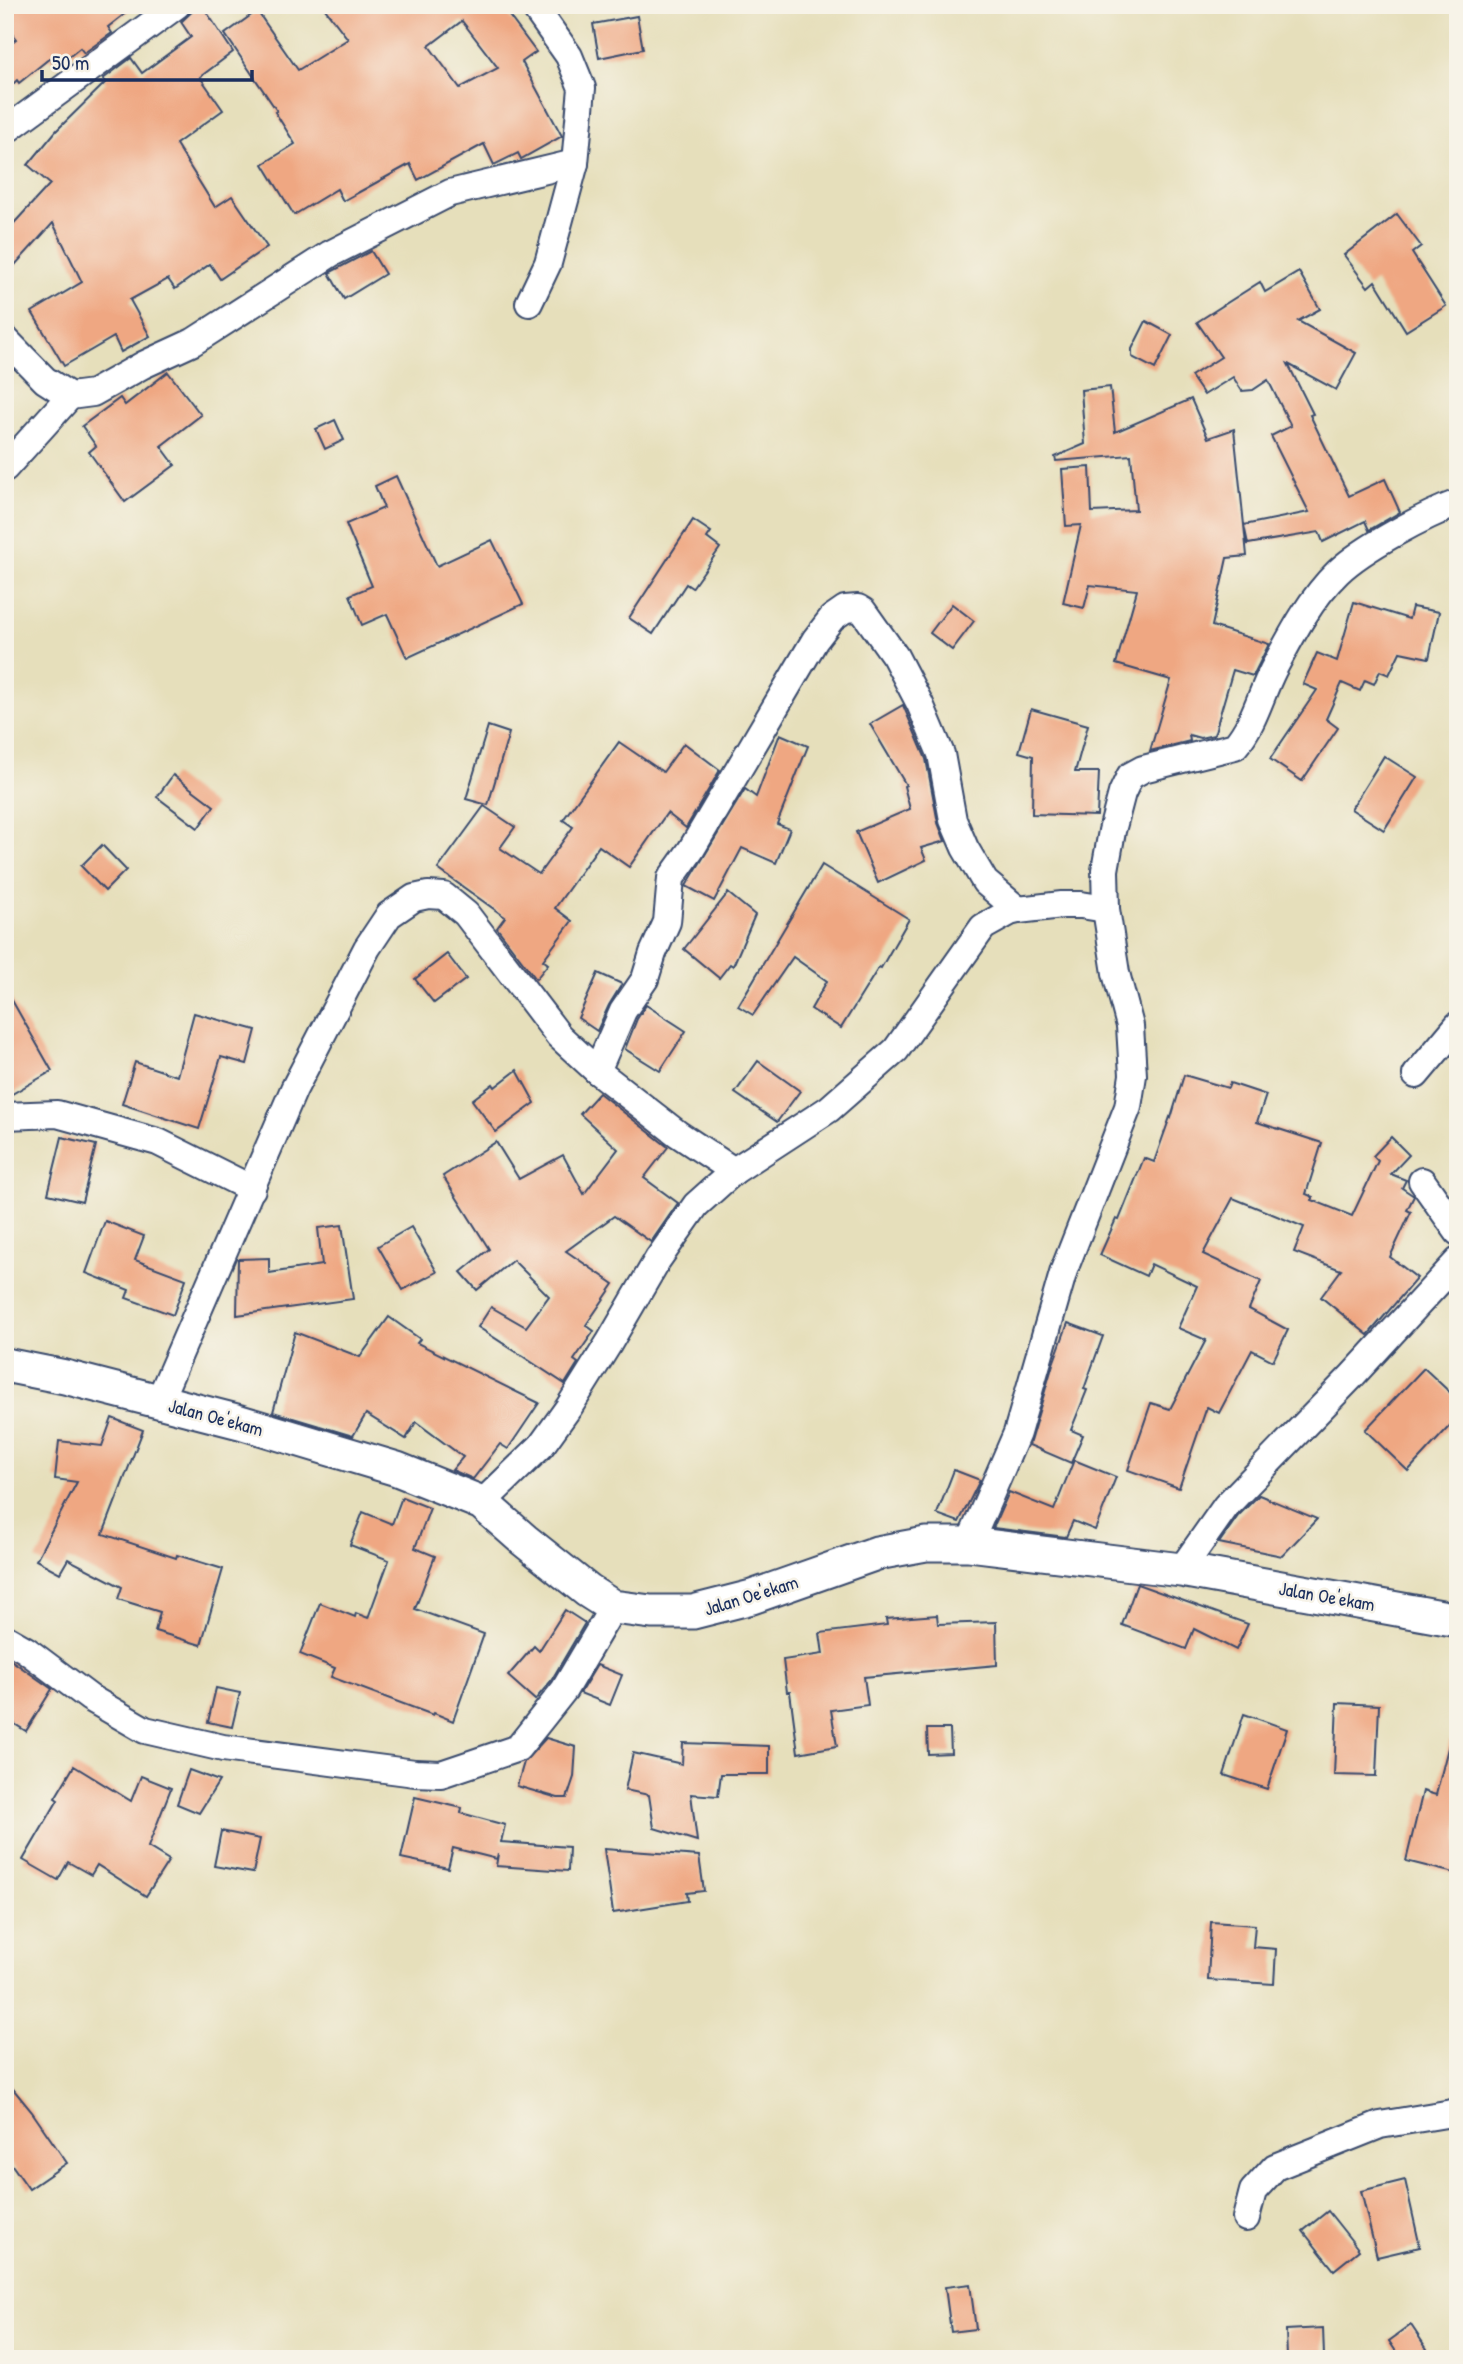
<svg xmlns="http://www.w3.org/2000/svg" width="1463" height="2364" font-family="'Patrick Hand',sans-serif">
  <rect width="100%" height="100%" fill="#f7f3e8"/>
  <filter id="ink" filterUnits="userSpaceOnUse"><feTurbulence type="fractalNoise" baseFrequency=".0143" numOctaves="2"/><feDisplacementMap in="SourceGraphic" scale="14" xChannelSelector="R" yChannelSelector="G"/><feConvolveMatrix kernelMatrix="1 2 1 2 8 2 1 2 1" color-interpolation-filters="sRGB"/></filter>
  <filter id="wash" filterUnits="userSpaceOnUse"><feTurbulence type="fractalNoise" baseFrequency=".00686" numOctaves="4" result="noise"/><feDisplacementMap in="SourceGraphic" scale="28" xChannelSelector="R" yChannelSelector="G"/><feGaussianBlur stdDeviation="1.57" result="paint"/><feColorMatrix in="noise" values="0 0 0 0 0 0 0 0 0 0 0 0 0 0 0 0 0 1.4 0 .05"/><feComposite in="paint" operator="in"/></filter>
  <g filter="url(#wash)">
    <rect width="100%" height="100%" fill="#e6dfbb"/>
    <g id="blocks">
      <!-- building -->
      <g fill="#efa782" fill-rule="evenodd">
        <path d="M5,5H136L108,27L112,33L84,53L80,48L56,67L50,58L19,83L17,80L5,92V48L16,39L5,24Z"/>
        <path d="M199,5H202L233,52L200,77L223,110L176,144L215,207L232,196L267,247L220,279L210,264L175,289L168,279L130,300L150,336L121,352L114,337L64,366L32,312L82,282L53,223L5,276V233L50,184L28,165L56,131L106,82L103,79L131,58L142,73L191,37L181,22Z"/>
        <path d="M322,5H501L536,52L522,62L562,136L521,159L518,153L494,165L484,144L418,180L410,164L343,201L337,189L294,215L263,164L295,144L275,112L277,111L225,34L257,11L298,70L348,39ZM462,21L498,68L460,88L429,46Z"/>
        <path d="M637,16L643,49L599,58L593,24Z"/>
        <path d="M1397,214L1421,246L1412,253L1446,306L1406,331L1375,281L1368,287L1344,255Z"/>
        <path d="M371,251L385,274L344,299L329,273Z"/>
        <path d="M1299,272L1320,309L1298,321L1356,353L1336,390L1288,364L1313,414L1310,415L1349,496L1385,479L1400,512L1369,530L1365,521L1323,542L1319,532L1248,544L1244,525L1247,556L1227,558L1212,626L1269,644L1253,676L1233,670L1214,735L1200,738L1189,735L1190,741L1150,751L1171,680L1116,664L1137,590L1090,585L1084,608L1063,603L1081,525L1066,526L1062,469L1090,467L1092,512L1136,510L1131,455L1056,461L1055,457L1085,444L1081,390L1110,387L1115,432L1191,399L1208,438L1234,429L1244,525L1309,512L1271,436L1291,426L1268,380L1253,390L1242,391L1233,377L1204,395L1191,376L1221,357L1197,322L1260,282L1265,292Z"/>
        <path d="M1146,321L1172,335L1155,369L1132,357V349Z"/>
        <path d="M168,372L201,415L161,446L175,465L125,502L89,452L96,446L82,426L120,398L125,405Z"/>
        <path d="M335,420L344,440L325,449L316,429Z"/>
        <path d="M396,476L437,566L492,540L523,604L407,658L387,614L362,625L350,595L372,586L346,524L384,508L375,486Z"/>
        <path d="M693,520L711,532L707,538L720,548L692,588L686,584L653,634L629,618Z"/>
        <path d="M1354,602L1409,619L1412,607L1439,612L1429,658L1400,652L1389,675L1380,671L1374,684L1365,680L1360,691L1342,683L1326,719L1338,728L1302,781L1270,759L1317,690L1303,684L1317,653L1337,661Z"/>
        <path d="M952,604L974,621L952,650L930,633Z"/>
        <path d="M903,705L926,759L938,823L945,841L921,848L926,860L878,883L856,832L910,809L904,786L906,785L870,724Z"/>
        <path d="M1031,709L1088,725L1075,772H1099L1097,816L1032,814L1033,756L1019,752Z"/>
        <path d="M488,726L509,733L488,805L466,799Z"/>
        <path d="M780,734L808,746L777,824L790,829L776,863L742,848L714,901L686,886L745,789L756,797Z"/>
        <path d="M619,742L663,772L684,743L720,770L686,828L667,813L629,867L599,846L555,908L572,921L543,960L548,964L536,979L497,928L505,917L438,869L484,806L515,827L500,848L539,874L573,827L563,820Z"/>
        <path d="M1384,756L1417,777L1384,830L1351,809Z"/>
        <path d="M173,775L214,806L198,828L157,797Z"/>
        <path d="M102,845L126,870L105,891L81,866Z"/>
        <path d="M822,865L909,919L881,968L879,967L841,1028L811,1009L827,981L793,957L753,1015L738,1006Z"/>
        <path d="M728,893L755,915L733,966L730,964L719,978L684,949Z"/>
        <path d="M447,954L466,979L434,1003L415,979Z"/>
        <path d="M598,973L622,984L609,1005L597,1031L578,1018Z"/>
        <path d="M5,988L52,1071L5,1098Z"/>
        <path d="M646,1005L686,1031L660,1071L625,1049L637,1019Z"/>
        <path d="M194,1013L256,1030L247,1064L221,1057L199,1129L122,1104L135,1062L177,1076Z"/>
        <path d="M758,1061L800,1091L777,1122L735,1093Z"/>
        <path d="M517,1070L535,1103L496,1132L472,1100L493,1084L495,1087Z"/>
        <path d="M1184,1075L1228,1088L1230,1083L1266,1095L1257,1122L1322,1143L1306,1194L1313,1197L1312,1200L1352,1216L1378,1161L1373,1156L1391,1137L1409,1155L1391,1174L1406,1180L1402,1188L1414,1196L1407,1210L1411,1212L1390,1257L1417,1278L1368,1335L1321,1297L1341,1270L1294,1252L1304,1227L1233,1198L1203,1254L1261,1281L1249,1309L1288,1330L1273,1361L1252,1350L1219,1413L1207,1407L1179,1488L1128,1470L1151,1403L1170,1409L1206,1340L1178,1328L1197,1286L1151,1264L1146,1276L1100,1255L1116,1219L1119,1220L1144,1158L1154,1162L1170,1117L1171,1118Z"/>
        <path d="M599,1093L668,1147L644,1178L678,1203L651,1242L614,1216L566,1251L614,1284L586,1325L594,1331L574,1360L578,1363L565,1384L478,1327L491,1307L526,1327L549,1296L513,1260L477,1290L461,1272L489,1249L443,1176L496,1142L519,1179L563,1155L584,1194L618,1149L580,1114Z"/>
        <path d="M62,1137L96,1145L82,1202L48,1194Z"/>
        <path d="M105,1221L144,1236L135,1260L186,1279L173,1315L126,1298L129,1290L86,1273Z"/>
        <path d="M342,1225L353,1299L237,1315L238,1259L269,1258V1273L322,1265L318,1228Z"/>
        <path d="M411,1227L437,1272L403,1290L378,1246Z"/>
        <path d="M389,1317L420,1339L417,1343L539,1403L508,1449L500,1444L473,1479L452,1470L463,1457L416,1422L406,1439L366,1414L353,1436L273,1412L295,1332L360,1357Z"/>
        <path d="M1068,1323L1103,1336L1084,1389L1087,1390L1071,1430L1083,1435L1071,1463L1029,1445L1053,1364Z"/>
        <path d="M1424,1368L1458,1400V1417L1408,1471L1365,1430Z"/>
        <path d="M112,1418L143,1430L103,1534L176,1558L177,1555L223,1569L201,1645L155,1631L160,1612L118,1599L122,1587L68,1559L60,1573L36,1560L77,1482L55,1479L59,1441L102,1446Z"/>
        <path d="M1074,1460L1116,1477L1095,1530L1073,1521L1066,1537L993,1528L1009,1492L1054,1510Z"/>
        <path d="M954,1470L980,1480L959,1522L937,1514Z"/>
        <path d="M1259,1495L1317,1519L1282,1556L1219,1543L1238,1516Z"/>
        <path d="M402,1497L430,1508L415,1548L435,1556L415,1609L484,1634L453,1721L434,1713L433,1715L331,1677L335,1668L300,1654L320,1603L355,1617L356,1613L368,1618L389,1560L350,1545L363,1512L392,1524Z"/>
        <path d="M1137,1584L1248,1624L1236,1650L1194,1629L1186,1649L1122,1625Z"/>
        <path d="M565,1610L585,1623L551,1681L535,1700L508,1676L534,1646L539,1651Z"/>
        <path d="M937,1615L938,1624L996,1622L997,1665L864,1677L868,1705L831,1710L837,1746L798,1753L790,1692H787L783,1660L823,1654L820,1633L887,1625L886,1619Z"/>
        <path d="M5,1656L52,1689L26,1731L5,1718Z"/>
        <path d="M597,1665L622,1675L610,1705L580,1693Z"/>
        <path d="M216,1688L240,1693L232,1727L208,1722Z"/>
        <path d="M1337,1703L1379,1705L1376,1776L1334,1775Z"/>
        <path d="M1244,1714L1287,1729L1267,1789L1224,1775Z"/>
        <path d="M927,1729H950L951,1753L928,1754Z"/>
        <path d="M546,1738L576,1747L574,1777L567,1798H558L517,1786L524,1762Z"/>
        <path d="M1450,1740L1458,1741V1874L1406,1861L1423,1791L1436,1795Z"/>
        <path d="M683,1743L769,1746V1774H721L718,1796L691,1794L697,1841L654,1828L649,1795L625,1790L633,1753L682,1764Z"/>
        <path d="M74,1766L131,1801L141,1776L171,1788L148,1847L169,1860L146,1896L97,1865L91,1875L68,1862L58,1880L23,1860L58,1800L55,1798Z"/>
        <path d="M189,1770L219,1781L199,1813L177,1804Z"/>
        <path d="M415,1797L462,1808L461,1813L505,1825L501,1842L569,1847L568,1871L496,1866L498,1854L497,1859L453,1848L448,1868L401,1858Z"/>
        <path d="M221,1831L260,1839L253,1873L214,1866Z"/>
        <path d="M604,1849L699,1856L704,1891L687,1893L688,1901L613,1913Z"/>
        <path d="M1211,1922L1255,1925L1253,1947L1276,1949L1274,1984L1208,1980Z"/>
        <path d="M5,2079L32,2112L67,2163L29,2189L5,2155Z"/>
        <path d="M1405,2180L1420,2247L1377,2257L1361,2191Z"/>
        <path d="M1328,2211L1359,2250L1334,2270L1303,2231Z"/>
        <path d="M970,2284L976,2329L951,2332L945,2287Z"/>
        <path d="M1411,2325L1427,2349L1413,2359H1401L1389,2341Z"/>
        <path d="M1323,2328L1324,2356L1287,2357L1286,2330Z"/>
      </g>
    </g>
  </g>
  <g filter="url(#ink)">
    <use href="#blocks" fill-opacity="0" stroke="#39496c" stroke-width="2"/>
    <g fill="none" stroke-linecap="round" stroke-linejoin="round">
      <!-- minor casing -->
      <g stroke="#39496c" stroke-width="30">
        <g id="minor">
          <path d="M5,131L177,5"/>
          <path d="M529,303L548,263L575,163L582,88L569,56L533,5"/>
          <path d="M5,339L45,380L70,396L93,393L143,365L193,342L330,254L450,193L575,163"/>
          <path d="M5,468L70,396"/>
          <path d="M597,1071L623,1011L645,979L653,953L667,922L671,878L691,850L815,640L832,618L845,609L858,608L863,611L895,656L920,704L941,754L953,820L965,848L985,882L1018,910"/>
          <path d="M1416,1075L1458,1025"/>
          <path d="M5,1116L57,1114L158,1142L252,1189"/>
          <path d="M1422,1181L1458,1232"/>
          <path d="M159,1401L294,1089L367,948L389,915L414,898L428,895L444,896L466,914L559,1036L597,1071L678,1134L734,1171"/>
          <path d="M482,1503L541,1446L569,1407L609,1343L658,1259L696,1205L734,1171L829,1109L896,1050L983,927L1010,912L1018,910L1062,905H1081L1106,909"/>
          <path d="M969,1544L1017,1433L1064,1270L1128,1107L1133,1075L1130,1026L1116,973L1106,909L1105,870L1112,831L1122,793L1130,776L1143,769L1235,746C1254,724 1260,696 1273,670C1291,636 1310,599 1338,572C1363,548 1425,515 1458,503"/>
          <path d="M1181,1570L1226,1506L1352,1376L1458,1261"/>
          <path d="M5,1638L26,1650L90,1698L145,1730L223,1748L415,1773L441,1774L518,1748L564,1690L613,1607"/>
          <path d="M1246,2218L1253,2191L1275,2167L1380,2125L1458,2112"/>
        </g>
      </g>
      <!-- tertiary casing -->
      <g stroke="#39496c" stroke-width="37">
        <path id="tertiary" d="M5,1365L65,1377L240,1422L397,1469L482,1503L524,1540L588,1591L613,1607L651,1612H693L752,1597L877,1553L926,1544H969L1181,1570L1458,1620"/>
      </g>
      <!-- minor -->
      <use href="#minor" stroke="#fff" stroke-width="26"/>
      <!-- tertiary -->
      <use href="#tertiary" stroke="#fff" stroke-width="33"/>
    </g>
  </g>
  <g text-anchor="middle" stroke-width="5" stroke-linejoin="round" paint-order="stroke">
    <!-- street labels -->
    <g font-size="19" fill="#1b2f5e" stroke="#f7f3e8">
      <text transform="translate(216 1417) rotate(15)" y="7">Jalan Oe'ekam</text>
      <text transform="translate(751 1595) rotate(-17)" y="7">Jalan Oe'ekam</text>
      <text transform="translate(1327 1596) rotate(10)" y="7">Jalan Oe'ekam</text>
    </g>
  </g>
  <!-- margin -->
  <rect width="1463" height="2364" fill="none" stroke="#f7f3e8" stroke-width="28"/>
  <!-- scale -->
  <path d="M42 70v10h210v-10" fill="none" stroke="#1b2f5e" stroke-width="3.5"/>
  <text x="52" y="70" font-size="21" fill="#1b2f5e" stroke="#f7f3e8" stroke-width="5" paint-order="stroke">50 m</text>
</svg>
